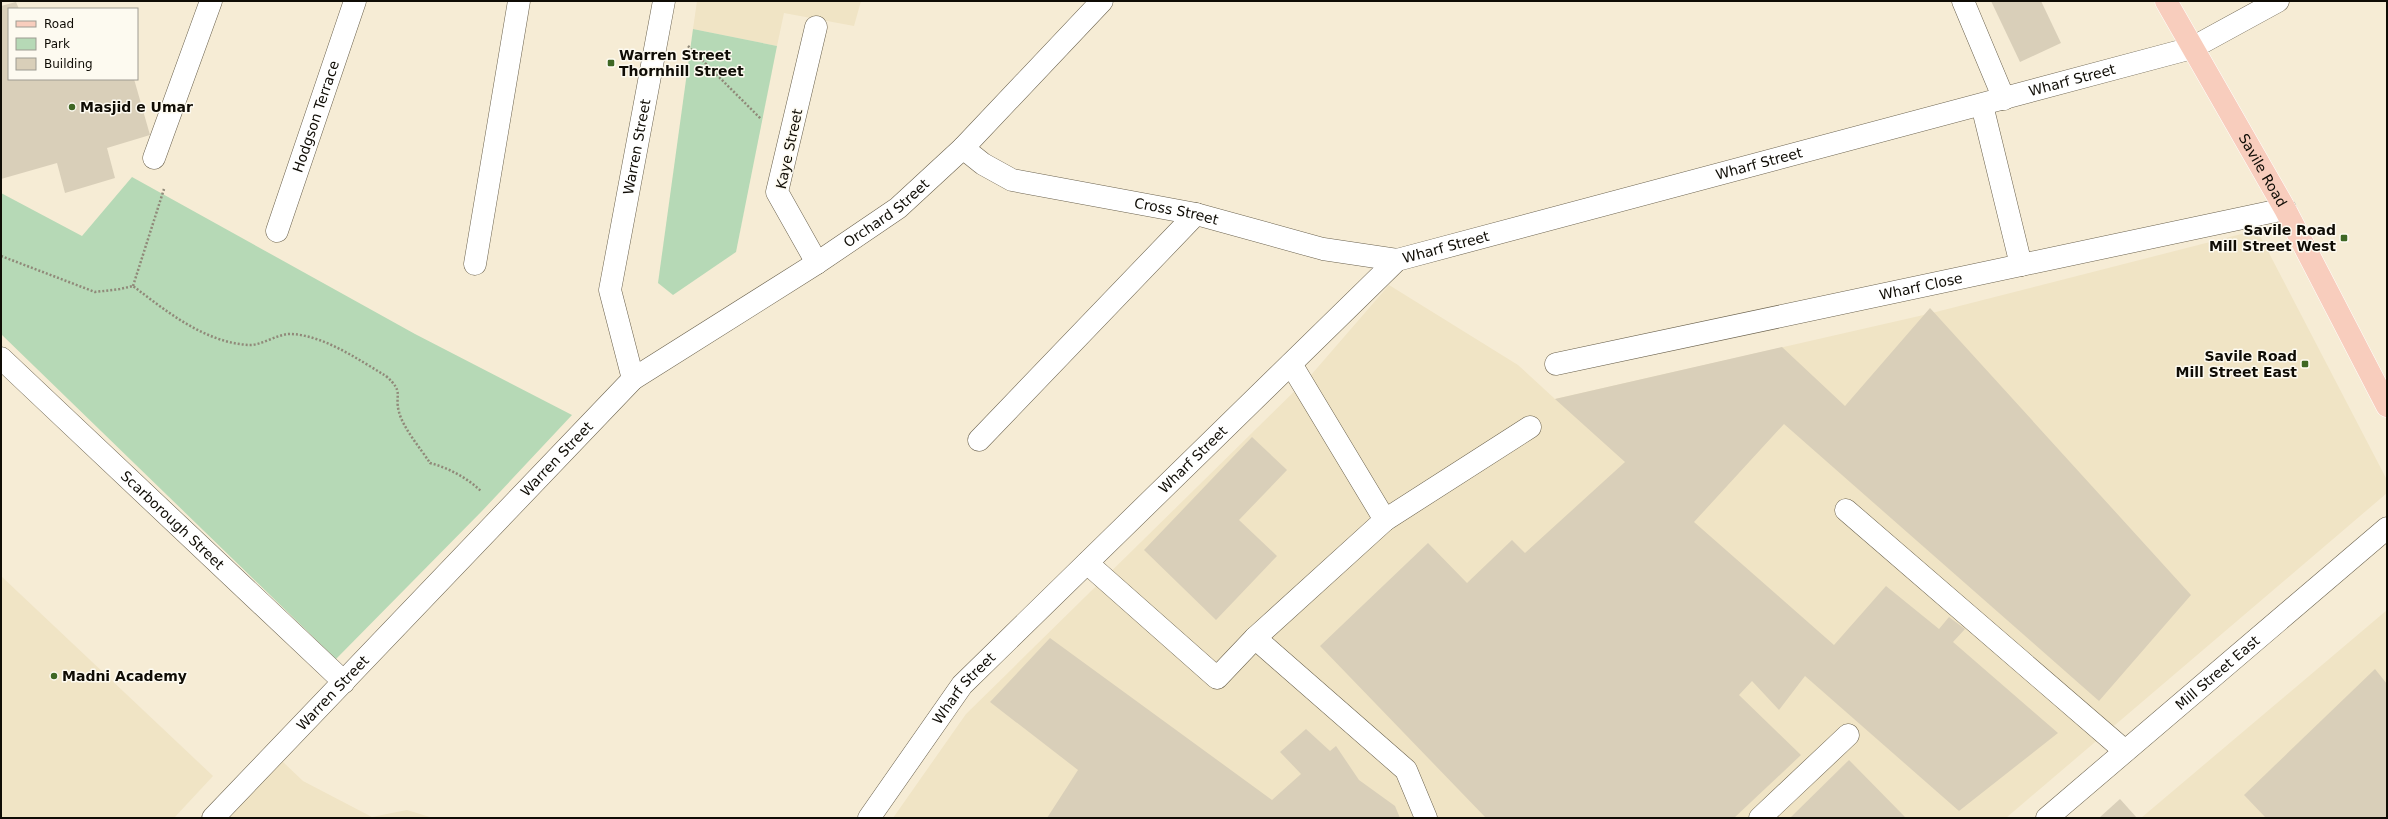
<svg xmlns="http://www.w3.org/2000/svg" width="2388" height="819" font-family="'DejaVu Sans',sans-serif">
  <rect width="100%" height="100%" fill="#f6ecd5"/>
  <!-- built -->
  <g fill="#f0e4c5">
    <path d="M697,1H861L854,26L784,13L777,46L693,29Z"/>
    <path d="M2257,230L2387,480V493L2006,818H893L966,714L1311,375L1389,285L1518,365L1555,399L1928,314Z"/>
    <path d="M1,576L213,776L174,818H1Z"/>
    <path d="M2387,610V818H2141Z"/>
    <path d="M282,761L303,781L372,817L407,810L433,818H224Z"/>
  </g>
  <!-- green -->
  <g fill="#b6d9b6">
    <path d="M693,29L777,46L736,252L673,295L658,283Z"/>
    <path d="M132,177L415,334L572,415L482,511L336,659L1,334V193L82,236Z"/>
  </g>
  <!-- building -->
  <g fill="#d9cfb9">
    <path d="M1991,1H2041L2061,43L2020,62Z"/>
    <path d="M16,2L19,9H9V79H134L150,135L107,148L115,178L65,193L57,163L1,179V6Z"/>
    <path d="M1930,308L2191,595L2099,701L1784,424L1694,522L1834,645L1886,586L1939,629L1949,617L1965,629L1953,642L2058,733L1959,811L1805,676L1779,710L1752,681L1739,695L1801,755L1734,818H1486L1320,646L1428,543L1467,583L1512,540L1525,553L1625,462L1555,399L1782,347L1845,406Z"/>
    <path d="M1252,437L1287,470L1239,520L1277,556L1216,620L1144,550Z"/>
    <path d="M1050,638L1272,800L1301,774L1280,752L1306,729L1330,751L1336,746L1359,780L1395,806L1400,818H1047L1078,770L990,702Z"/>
    <path d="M2375,669L2387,684V818H2266L2244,795Z"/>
    <path d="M1849,760L1906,818H1790Z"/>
    <path d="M2120,799L2137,818H2099Z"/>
  </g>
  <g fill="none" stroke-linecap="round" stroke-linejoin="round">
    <!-- minor casing -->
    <g stroke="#6b624e" stroke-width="23">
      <g id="minor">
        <path d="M1963,1L2004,99"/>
        <path d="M816,27L777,192L817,263"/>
        <path d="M1982,105L2021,265"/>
        <path id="s1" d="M963,148L983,164L1012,180L1196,214L1323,249L1397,260"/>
        <path d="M154,158L211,1"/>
        <path id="s2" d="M277,231L355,1"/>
        <path d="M475,264L519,1"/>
        <path id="s3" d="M1,358L344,682"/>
        <path d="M1291,364L1385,520L1530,427"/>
        <path id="s4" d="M1556,364L2285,209"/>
        <path id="s5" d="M633,379L817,263L898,208L963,148L1102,1"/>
        <path d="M979,440L1196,214"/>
        <path d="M1846,510L2125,751"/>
        <path d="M1087,563L1217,678L1255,638L1385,520"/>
        <path d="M1255,638L1406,770L1426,818"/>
        <path id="s6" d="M213,818L633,379L610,290L664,1"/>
        <path id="s7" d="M869,818L962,685L1397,260L2192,48L2278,1"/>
        <path d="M1760,818L1848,735"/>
        <path id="s8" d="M2047,818L2387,528"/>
      </g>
    </g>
    <!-- major casing -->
    <g stroke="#fff" stroke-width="23">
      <g id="major">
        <path id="s9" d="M2166,1L2285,209L2387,406"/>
      </g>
    </g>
    <!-- path -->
    <g stroke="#908979" stroke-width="2.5" stroke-dasharray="2 2" stroke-linecap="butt">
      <path d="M688,46L761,119"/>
      <path d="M1,256L95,292L120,289L133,286C166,311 204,342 248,345C262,346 278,333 292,334C325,336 359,360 386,376C405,393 394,394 399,412C403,428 421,449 430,463C449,468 467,478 481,491"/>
      <path d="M133,286L164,189"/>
    </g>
    <!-- minor -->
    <use href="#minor" stroke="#fff" stroke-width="22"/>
    <!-- major -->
    <use href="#major" stroke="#f8cdbd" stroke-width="22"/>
  </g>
  <!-- markers -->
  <g fill="#3e6724" stroke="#fdfaf0" stroke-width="1.5">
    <rect x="607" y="59" width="8" height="8" rx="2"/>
    <circle cx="72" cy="107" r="4"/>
    <rect x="2340" y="234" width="8" height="8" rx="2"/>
    <rect x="2301" y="360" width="8" height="8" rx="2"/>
    <circle cx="54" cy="676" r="4"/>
  </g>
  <g text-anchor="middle" stroke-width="3" stroke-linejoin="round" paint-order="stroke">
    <!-- poi labels -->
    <g font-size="14" font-weight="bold" fill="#0f0c05" stroke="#fdfaf0" text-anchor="start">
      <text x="619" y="60">Warren Street<tspan x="619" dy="16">Thornhill Street</tspan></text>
      <text x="80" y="112">Masjid e Umar</text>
      <text x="2336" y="235" text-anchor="end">Savile Road<tspan x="2336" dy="16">Mill Street West</tspan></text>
      <text x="2297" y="361" text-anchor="end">Savile Road<tspan x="2297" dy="16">Mill Street East</tspan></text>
      <text x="62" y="681">Madni Academy</text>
    </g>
    <!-- street labels -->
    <g font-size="14" fill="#0f0c05" stroke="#fdfaf0">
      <text dy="5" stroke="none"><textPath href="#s7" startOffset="1469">Wharf Street</textPath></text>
      <text dy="5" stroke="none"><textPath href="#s2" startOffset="121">Hodgson Terrace</textPath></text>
      <text dy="5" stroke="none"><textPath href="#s6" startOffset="845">Warren Street</textPath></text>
      <text transform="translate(789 149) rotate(-78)" y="5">Kaye Street</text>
      <text dy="5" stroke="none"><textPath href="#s7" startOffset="1145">Wharf Street</textPath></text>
      <text dy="5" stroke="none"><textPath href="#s9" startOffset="195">Savile Road</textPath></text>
      <text dy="5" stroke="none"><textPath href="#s5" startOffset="303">Orchard Street</textPath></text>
      <text dy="5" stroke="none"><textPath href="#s1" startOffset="226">Cross Street</textPath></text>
      <text dy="5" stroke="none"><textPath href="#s7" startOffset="821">Wharf Street</textPath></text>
      <text dy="5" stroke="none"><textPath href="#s4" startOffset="373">Wharf Close</textPath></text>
      <text dy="5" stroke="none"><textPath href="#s6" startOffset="497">Warren Street</textPath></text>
      <text dy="5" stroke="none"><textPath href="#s7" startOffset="485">Wharf Street</textPath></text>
      <text dy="5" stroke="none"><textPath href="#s3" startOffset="236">Scarborough Street</textPath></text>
      <text dy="5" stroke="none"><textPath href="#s8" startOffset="224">Mill Street East</textPath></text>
      <text dy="5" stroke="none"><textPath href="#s7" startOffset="161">Wharf Street</textPath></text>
      <text dy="5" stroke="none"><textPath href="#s6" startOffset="173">Warren Street</textPath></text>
    </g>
  </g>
  <!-- border -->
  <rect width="2388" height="819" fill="none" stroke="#0f0c05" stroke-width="4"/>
  <!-- legend -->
  <rect x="8" y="8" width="130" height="72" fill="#fdfaf0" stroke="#9e9b92"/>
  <rect x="16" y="21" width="20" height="6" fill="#f8cdbd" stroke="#9e9b92"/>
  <text x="44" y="28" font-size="12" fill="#0f0c05">Road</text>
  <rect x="16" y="38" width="20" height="12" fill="#b6d9b6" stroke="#9e9b92"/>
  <text x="44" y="48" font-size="12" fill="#0f0c05">Park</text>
  <rect x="16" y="58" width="20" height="12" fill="#d9cfb9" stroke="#9e9b92"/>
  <text x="44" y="68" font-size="12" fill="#0f0c05">Building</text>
</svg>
